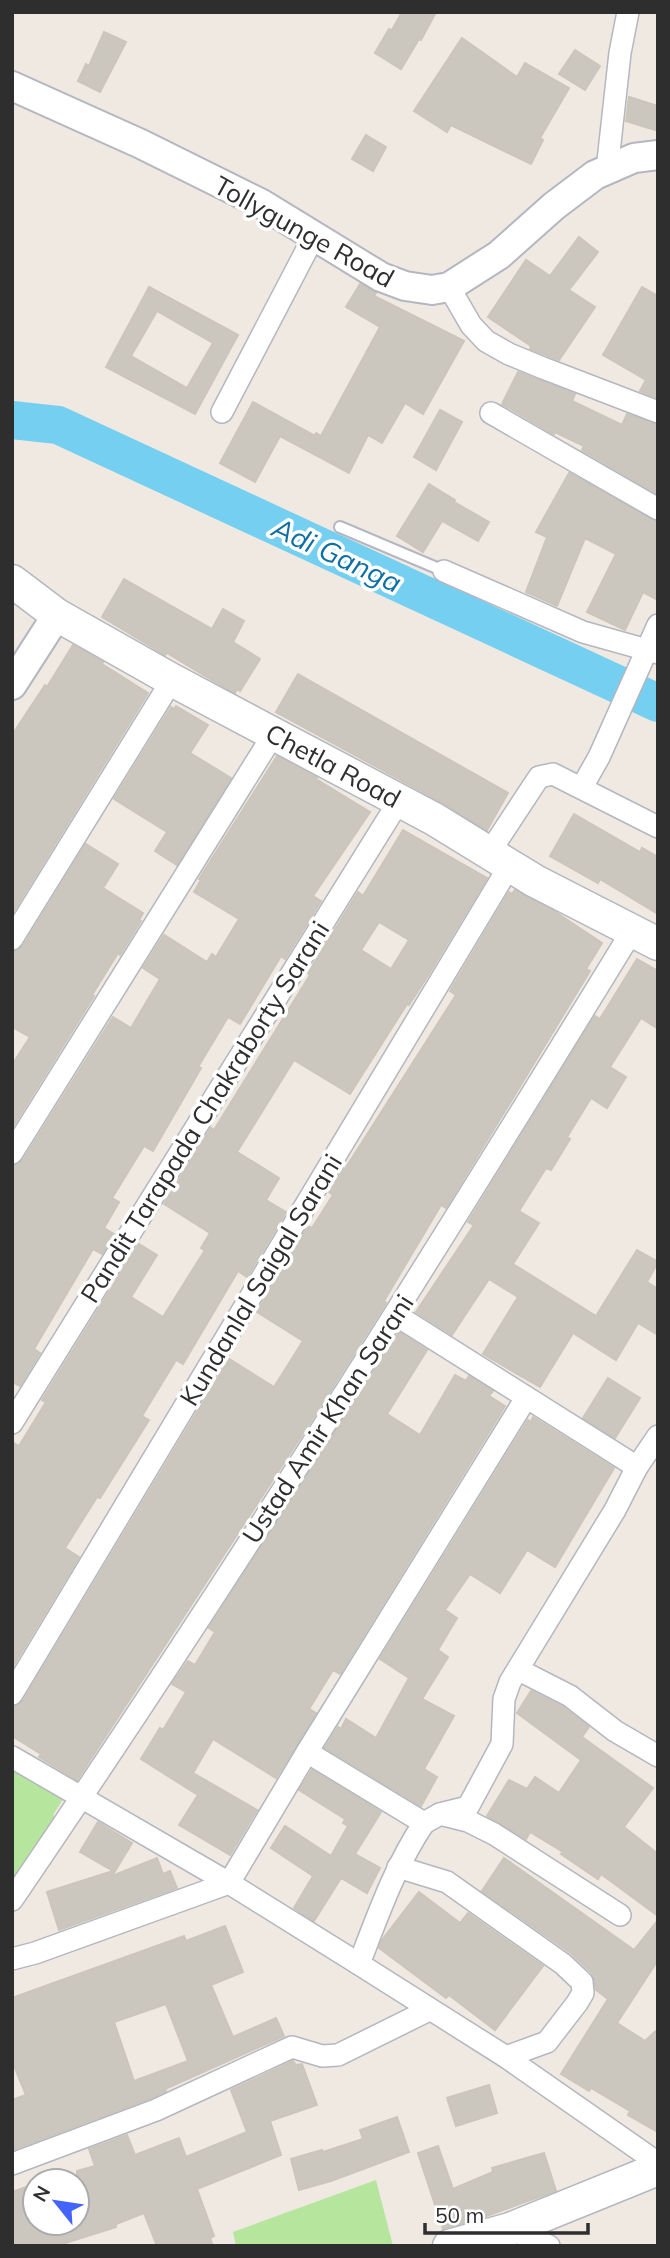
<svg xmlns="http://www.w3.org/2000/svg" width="670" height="2258" font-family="Mulish,sans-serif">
  <rect width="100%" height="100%" fill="#efe9e1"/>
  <!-- green -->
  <g fill="#b6e59e">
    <path d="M12,1766L65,1796L53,1815L66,1823L12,1909Z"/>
    <path d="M376,2180L393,2246H236L233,2232Z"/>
  </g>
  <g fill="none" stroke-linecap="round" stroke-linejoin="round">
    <!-- river -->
    <path stroke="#75cff0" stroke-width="38" d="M12,420L58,425L658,703"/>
  </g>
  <!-- building -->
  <g fill="#cbc7bf" stroke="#cbc5ba" stroke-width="2" fill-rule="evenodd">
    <path d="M402,12H436L421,40L419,39L401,69L375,53L389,29L392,30Z"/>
    <path d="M104,32L126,42L100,92L78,81L86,64L89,66Z"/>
    <path d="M462,38L517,77L525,63L569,88L540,138L543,140L531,164L451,125L447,132L414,111Z"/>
    <path d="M575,50L600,66L585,90L559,74Z"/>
    <path d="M629,97L658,106V131L626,121Z"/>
    <path d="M366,135L386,147L373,171L352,159Z"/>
    <path d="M579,237L598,252L569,290L595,307L559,360L530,349L531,346L488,317L526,260L550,276Z"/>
    <path d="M360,284L376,293L374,296L464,341L423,414L405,403L382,443L368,435L349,473L280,436L255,482L220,463L253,402L315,436L316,433L321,436L380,327L346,307Z"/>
    <path d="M149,287L238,335L195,414L106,367ZM157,311L213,343L187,388L131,356Z"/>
    <path d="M642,287L658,296V398L640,391L646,380L603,355Z"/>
    <path d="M518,372L575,394L572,401L622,425L627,414L658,425V494L582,450L584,446L555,432L554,434L502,404Z"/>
    <path d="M440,410L462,422L436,470L414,457Z"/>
    <path d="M569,473L658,522V600L643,592L625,630L587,612L616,554L585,538L557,606L526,592L547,537L536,532Z"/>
    <path d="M429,484L455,500L454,502L489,522L478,541L442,521L423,552L397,536Z"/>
    <path d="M124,579L212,629L223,609L244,621L233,642L260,659L240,691L237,689L235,693L205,676L167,653L165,655L102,617Z"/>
    <path d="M73,645L103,662L102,664L148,693L12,914V735L45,685L47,687Z"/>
    <path d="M298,674L508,793L487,830L443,803L276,712Z"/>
    <path d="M176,706L208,725L190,753L231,778L177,865L155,851L167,832L114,799L171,707L174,709Z"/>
    <path d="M277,756L317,778L316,779L370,812L313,896L321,901L285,959L281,956L240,1024L228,1017L198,1067L201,1068L153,1151L144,1146L112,1198L119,1202L104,1228L114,1234L102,1254L93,1249L34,1349L40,1353L20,1386L12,1382V1166L23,1160L113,1017L131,1028L160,979L143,968L164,935L207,962L212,954L216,957L239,919L194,892L201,880L199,879Z"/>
    <path d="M574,814L640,852L642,848L658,857V914L600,879L598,883L550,856Z"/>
    <path d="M403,830L487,878L427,977L409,1005L407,1004L350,1094L294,1060L237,1152L279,1178L266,1200L286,1212L247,1277L238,1271L183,1364L176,1360L142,1416L149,1420L100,1498L97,1497L65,1548L79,1557L12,1668V1442L19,1446L46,1402L42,1400L139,1244L157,1255L131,1297L163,1317L205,1250L201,1248L210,1233L164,1204L211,1128L214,1130L310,975L308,973L358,892L363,896ZM379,922L409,940L391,969L361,950Z"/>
    <path d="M86,844L118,864L103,888L143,913L139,920L141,921L120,955L118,953L92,995L94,996L12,1128V1065L30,1037L12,1027V952L23,946Z"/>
    <path d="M515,890L554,911L602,943L586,969L590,971L446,1208L441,1205L384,1301L386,1303L317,1412L77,1780L39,1757L41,1754L12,1736V1707L23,1701L229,1359L274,1387L303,1341L257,1312L308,1226L312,1228L333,1195L329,1192L343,1168L345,1169L456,995L450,991L509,892L512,894Z"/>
    <path d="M637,959L658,971V1029L641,1018L610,1067L626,1077L607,1108L591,1098L567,1137L570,1139L551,1170L546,1168L519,1211L539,1223L513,1264L596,1316L637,1250L658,1262L647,1282L658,1289V1335L638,1323L616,1360L573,1333L540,1387L483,1354L518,1297L489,1279L452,1335L416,1312L474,1225L468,1222L595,1016L600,1019Z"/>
    <path d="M399,1332L427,1350L387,1414L420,1435L455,1375L466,1381L469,1376L493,1391L489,1396L505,1406L340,1674L333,1670L309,1709L316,1713L276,1778L213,1739L193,1773L257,1810L230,1855L179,1825L198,1795L141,1759L160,1728L163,1730L186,1692L172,1684L188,1661L195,1665L215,1632L209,1628Z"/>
    <path d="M608,1378L640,1398L615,1438L583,1418Z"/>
    <path d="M533,1417L614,1468L555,1567L527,1550L500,1593L470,1574L445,1610L457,1618L438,1650L448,1657L422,1699L454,1716L424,1769L437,1777L421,1806L325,1748L338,1727L341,1729L346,1719L376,1738L409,1678L380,1659L528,1420L531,1422Z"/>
    <path d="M531,1691L563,1707L589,1727L582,1737L653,1788L624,1827L658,1854V1916L601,1874L598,1879L561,1854L563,1852L530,1832L526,1839L487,1816L509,1780L527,1789L535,1777L559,1793L581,1760L517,1713Z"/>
    <path d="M312,1770L381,1812L355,1854L380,1868L367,1893L341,1878L314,1921L294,1908L313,1876L271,1848L285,1826L331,1856L348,1826L343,1823L345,1819L299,1790Z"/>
    <path d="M98,1822L132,1843L112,1876L157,1858L163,1874L170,1871L177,1888L59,1930L47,1892L113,1871L80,1852Z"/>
    <path d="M504,1858L634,1950L658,1920V1960L617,2023L645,2041L658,2029V2132L628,2115L630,2111L591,2088L589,2091L561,2074L608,1999L596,1990L592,1973L572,1954L482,1891Z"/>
    <path d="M419,1892L460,1923L468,1913L543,1966L495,2030L449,1995L446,1998L379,1948L382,1940Z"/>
    <path d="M225,1926L243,1972L211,1985L233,2037L276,2018L284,2036L165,2089L166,2091L151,2098L12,2150V2100L26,2095L12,2061V1998L184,1936L186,1941ZM166,2004L188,2061L134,2081L114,2022Z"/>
    <path d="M293,2061L296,2065L302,2064L317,2105L270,2121L281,2155L197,2189L214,2236L210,2238L213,2246H157L144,2213L116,2224V2227L56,2246H16L12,2235V2192L35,2184V2223H77V2171L95,2166L89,2149L127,2135L135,2155L179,2138L186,2157L247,2132L231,2090Z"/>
    <path d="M489,2085L497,2113L456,2126L447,2098Z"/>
    <path d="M397,2117L409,2152L331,2181L299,2190L291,2159L322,2150L323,2152L363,2139L360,2130Z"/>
    <path d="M438,2146L453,2189L493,2172L492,2168L544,2153L556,2191L481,2218L443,2229L418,2153Z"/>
  </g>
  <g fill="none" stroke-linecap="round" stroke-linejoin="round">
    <!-- service casing -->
    <g stroke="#b4b7c1" stroke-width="14">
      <path id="service" d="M340,527L444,571"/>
    </g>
    <!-- minor casing -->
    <g stroke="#b4b7c1" stroke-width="24">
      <g id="minor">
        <path d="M607,170L620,53L628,12"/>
        <path d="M449,287L471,325L486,341L509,354L543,368L658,412"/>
        <path d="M222,412L314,236"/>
        <path d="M491,413L658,509"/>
        <path d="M444,571L583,632L658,653"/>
        <path d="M582,787L599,757L658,625"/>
        <path d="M489,853L539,777L553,774L658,827"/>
        <path d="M12,939L172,680"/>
        <path d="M12,1153L273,735"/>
        <path d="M396,1315L637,1467L658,1436"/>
        <path d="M12,1423L399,801"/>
        <path d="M519,1670L570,1696L615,1731L658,1756"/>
        <path d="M12,1694L510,865"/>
        <path d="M307,1752L424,1823L440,1814L468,1821L494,1834L620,1915"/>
        <path d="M12,1757L229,1883L359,1964L506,2057L658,2163"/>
        <path d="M440,1814L468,1807L502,1744L504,1699L510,1682L615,1510L637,1467"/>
        <path d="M398,1867L447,1882L563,1964L582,1982L583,1993L577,2003L547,2042L506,2057"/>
        <path d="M12,1900C228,1583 432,1258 632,931"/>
        <path d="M12,1959L35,1953L229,1883L307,1752L526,1398"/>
        <path d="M359,1964C378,1915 395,1866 424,1823"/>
        <path d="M12,2164L156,2110L292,2047L322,2056L338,2055L429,2010"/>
        <path d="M510,2229L549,2246"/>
      </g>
    </g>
    <!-- tertiary casing -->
    <g stroke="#b4b7c1" stroke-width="32">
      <g id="tertiary">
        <path d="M12,86L141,144L260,203L381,277L405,286L432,290L449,287L499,255L554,206L595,175L634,158L658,155"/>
        <path d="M12,685L57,615"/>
      </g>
    </g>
    <!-- secondary casing -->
    <g stroke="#b4b7c1" stroke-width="35">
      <g id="secondary">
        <path d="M12,581L57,615L172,680L434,819L535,881L658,944"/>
        <path d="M449,2246L510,2229L658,2169"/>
      </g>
    </g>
    <!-- service -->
    <use href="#service" stroke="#fff" stroke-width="10"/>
    <!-- minor -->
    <use href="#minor" stroke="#fff" stroke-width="21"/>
    <!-- tertiary -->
    <use href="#tertiary" stroke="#fff" stroke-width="28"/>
    <!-- secondary -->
    <use href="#secondary" stroke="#fff" stroke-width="32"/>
  </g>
  <g text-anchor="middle" stroke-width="7" stroke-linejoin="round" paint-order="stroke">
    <!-- street labels -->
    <g font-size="26" fill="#2e2e2e" stroke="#fff">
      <text transform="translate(304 232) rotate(29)" y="9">Tollygunge Road</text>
      <text transform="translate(333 766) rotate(28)" y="9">Chetla Road</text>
      <text transform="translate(205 1112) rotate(-58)" y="9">Pandit Tarapada Chakraborty Sarani</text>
      <text transform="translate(261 1280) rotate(-59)" y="9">Kundanlal Saigal Sarani</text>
      <text transform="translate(328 1419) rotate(-57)" y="9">Ustad Amir Khan Sarani</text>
    </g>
    <!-- water labels -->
    <g font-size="28" font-style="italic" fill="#0d6fa3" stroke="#fff">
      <text transform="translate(337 555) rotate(25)" y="10">Adi Ganga</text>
    </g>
  </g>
  <!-- border -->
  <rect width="670" height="2258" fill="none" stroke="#2e2e2e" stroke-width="28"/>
  <!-- north arrow -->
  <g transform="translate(56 2202) rotate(300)"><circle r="33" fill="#ffffff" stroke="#ababab" stroke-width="2"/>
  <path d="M0-5L12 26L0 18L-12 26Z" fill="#4264fb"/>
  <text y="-10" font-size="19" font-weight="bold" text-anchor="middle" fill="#2e2e2e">N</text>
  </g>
  <!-- scale -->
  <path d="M425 2223v10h163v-10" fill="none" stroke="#2e2e2e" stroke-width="3.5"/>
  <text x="435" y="2223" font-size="21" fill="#2e2e2e" stroke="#ffffff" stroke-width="5" paint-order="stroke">50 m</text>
</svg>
